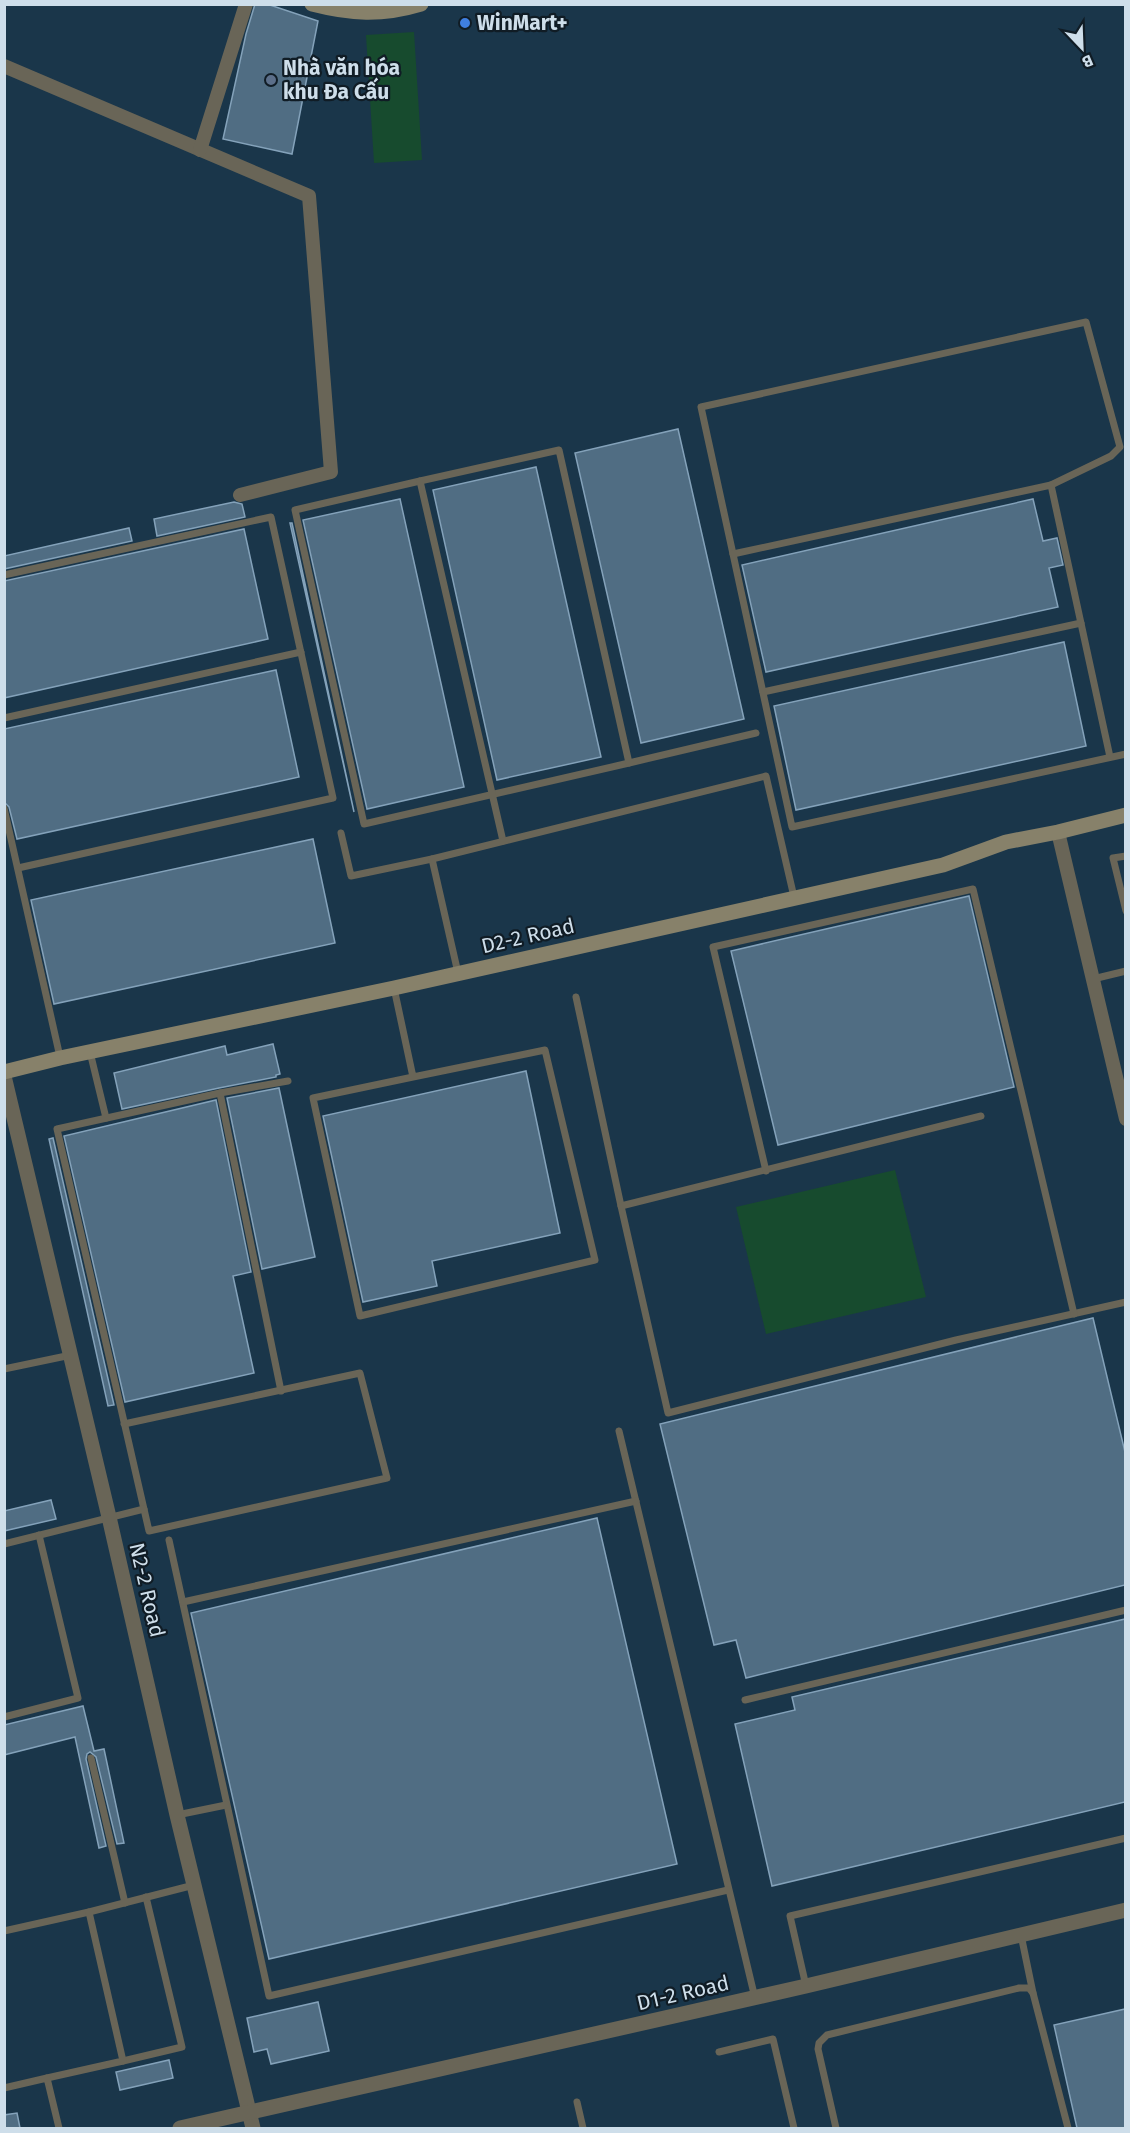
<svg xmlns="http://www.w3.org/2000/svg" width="1130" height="2133" font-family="'Fira Sans',sans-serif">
  <rect width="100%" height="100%" fill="#1a364a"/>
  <!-- green -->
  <g fill="#174b2e">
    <path d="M414,32L422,160L374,163L366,35Z"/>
    <path d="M895,1170L926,1297L766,1334L736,1207Z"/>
  </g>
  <!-- building -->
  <g fill="#506d83" stroke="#84a2ba" stroke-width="1.5">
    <path d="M255,4H267L318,21L292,154L223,139L246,34Z"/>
    <path d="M678,429L744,719L641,743L575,453Z"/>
    <path d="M536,467L601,757L497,780L433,490Z"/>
    <path d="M400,499L464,787L367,809L303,520Z"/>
    <path d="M1033,499L1043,541L1057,538L1063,565L1049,568L1058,607L766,672L742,565Z"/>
    <path d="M234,502L242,504L245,517L157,536L154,519Z"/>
    <path d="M290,523H292L354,812Z"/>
    <path d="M129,528L132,541L4,569V556Z"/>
    <path d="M244,529L268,639L4,698V581Z"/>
    <path d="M1064,642L1086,746L796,810L774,706Z"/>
    <path d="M276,670L299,777L17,839L9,807L4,802V729Z"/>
    <path d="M313,839L335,943L54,1004L31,900Z"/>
    <path d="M969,896L1014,1087L778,1145L731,951Z"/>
    <path d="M273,1044L280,1074L276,1075V1077L219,1088L122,1109L114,1073L225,1046L227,1055Z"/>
    <path d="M526,1071L560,1233L432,1261L437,1286L363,1302L323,1116Z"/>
    <path d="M279,1088L315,1257L262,1269L227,1098Z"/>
    <path d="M216,1100L251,1272L233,1276L254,1373L125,1402L64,1136Z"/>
    <path d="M53,1138L114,1405L108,1406L49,1139Z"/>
    <path d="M1093,1318L1125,1452V1585L746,1678L736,1640L714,1645L660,1424Z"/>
    <path d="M51,1500L56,1519L4,1531V1511Z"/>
    <path d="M597,1518L677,1864L269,1959L191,1613Z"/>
    <path d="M1125,1619V1802L772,1886L735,1724L795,1710L792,1697Z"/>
    <path d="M83,1706L94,1751L104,1749L124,1843L117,1844L96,1757L90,1752L87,1754L86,1759L106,1846L99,1848L75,1737L4,1755V1725Z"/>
    <path d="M318,2002L329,2051L271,2064L267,2049L254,2052L247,2018Z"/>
    <path d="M1125,2009V2128H1077L1054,2025Z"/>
    <path d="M169,2060L173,2078L120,2090L116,2072Z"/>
    <path d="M17,2113L20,2128H4V2115Z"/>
  </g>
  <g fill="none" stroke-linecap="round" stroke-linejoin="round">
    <!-- service -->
    <g stroke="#696557" stroke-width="7">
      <path d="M420,481L295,510L364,824L629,763"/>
      <path d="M733,554L701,407L1086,322L1120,447L1111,456L1051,485"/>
      <path d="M4,575L271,517L333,798L18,868"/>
      <path d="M763,692L1081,623"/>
      <path d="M4,718L301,652"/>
      <path d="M1110,757L1051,485L733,554L792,827L1126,754"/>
      <path d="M4,808L60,1057"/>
      <path d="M341,833L351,876L432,859"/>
      <path d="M503,841L420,481L559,450L629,763L756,733"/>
      <path d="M1126,856L1113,858L1126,911"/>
      <path d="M458,973L432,859L766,776L794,897"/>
      <path d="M1093,979L1126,971"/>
      <path d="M394,988L413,1077L313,1098L360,1316L595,1260L545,1050L413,1077"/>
      <path d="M576,997L621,1206"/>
      <path d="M90,1052L106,1118"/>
      <path d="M220,1093L281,1391"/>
      <path d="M981,1116L621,1206L668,1413L956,1340L1126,1302"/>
      <path d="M766,1171L713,947L973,889L1074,1314"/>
      <path d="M4,1369L71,1355"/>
      <path d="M124,1424L360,1373L387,1478L149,1531L57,1129L220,1093L288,1081"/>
      <path d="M619,1431L755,1998"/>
      <path d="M169,1540L269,1996L728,1890"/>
      <path d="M4,1544L144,1509"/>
      <path d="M183,1602L636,1501"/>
      <path d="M745,1700L1126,1610"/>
      <path d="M4,1717L78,1698L39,1535"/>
      <path d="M91,1758L125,1903"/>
      <path d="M177,1815L226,1805"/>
      <path d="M4,1931L89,1912"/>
      <path d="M1021,1935L1033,1993"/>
      <path d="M806,1986L790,1916L1126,1838"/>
      <path d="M719,2052L773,2039L794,2128"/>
      <path d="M123,2061L182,2047L146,1897"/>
      <path d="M47,2078L123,2061L89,1912L194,1885"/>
      <path d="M4,2088L47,2078L59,2128"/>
      <path d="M577,2102L583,2128"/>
      <path d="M836,2128L818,2049L819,2043L827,2035L1019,1988H1029L1033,1993L1068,2128"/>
    </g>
    <!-- minor -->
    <g stroke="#696557" stroke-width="14">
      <path d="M4,66L309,196L331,472L240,495"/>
      <path d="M200,150L246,4"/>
      <path d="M1058,832L1126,1119"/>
    </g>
    <!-- tertiary -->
    <g stroke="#696557" stroke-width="15">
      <path d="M4,1076L109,1517L177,1815L253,2128"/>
      <path d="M180,2128L806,1986L1126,1910"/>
    </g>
    <!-- secondary -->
    <g stroke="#87816a" stroke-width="15">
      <path d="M312,4C351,14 381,16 421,4"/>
      <path d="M4,1072L60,1058L394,988L943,865L1006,842L1058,832L1126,815"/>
    </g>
  </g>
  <!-- markers -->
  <circle fill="#3f7fe0" stroke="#101c25" stroke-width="2" cx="465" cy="23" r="6"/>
  <circle fill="#5c6f8a" stroke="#101c25" stroke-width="2" cx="271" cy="80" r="6"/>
  <g text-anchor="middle" stroke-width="4.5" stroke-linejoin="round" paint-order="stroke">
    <!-- poi labels -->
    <g font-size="21" font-weight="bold" fill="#cedeea" stroke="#101c25" text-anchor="start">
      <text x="477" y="30">WinMart+</text>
      <text x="283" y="75">Nhà văn hóa<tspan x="283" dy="24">khu Đa Cấu</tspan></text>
    </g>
    <!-- street labels -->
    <g font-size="21" fill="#cedeea" stroke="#101c25">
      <text transform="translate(528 936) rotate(-13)" y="7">D2-2 Road</text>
      <text transform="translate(147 1590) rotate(77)" y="7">N2-2 Road</text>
      <text transform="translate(683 1993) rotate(-13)" y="7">D1-2 Road</text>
    </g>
  </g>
  <!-- border -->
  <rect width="1130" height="2133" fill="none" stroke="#cedeea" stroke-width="12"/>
  <!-- north arrow -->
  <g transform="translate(1082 48) rotate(157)" stroke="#101c25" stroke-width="4.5" paint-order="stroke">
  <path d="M0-4.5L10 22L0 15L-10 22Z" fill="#cedeea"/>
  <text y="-9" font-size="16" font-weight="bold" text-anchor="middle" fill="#cedeea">B</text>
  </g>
</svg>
